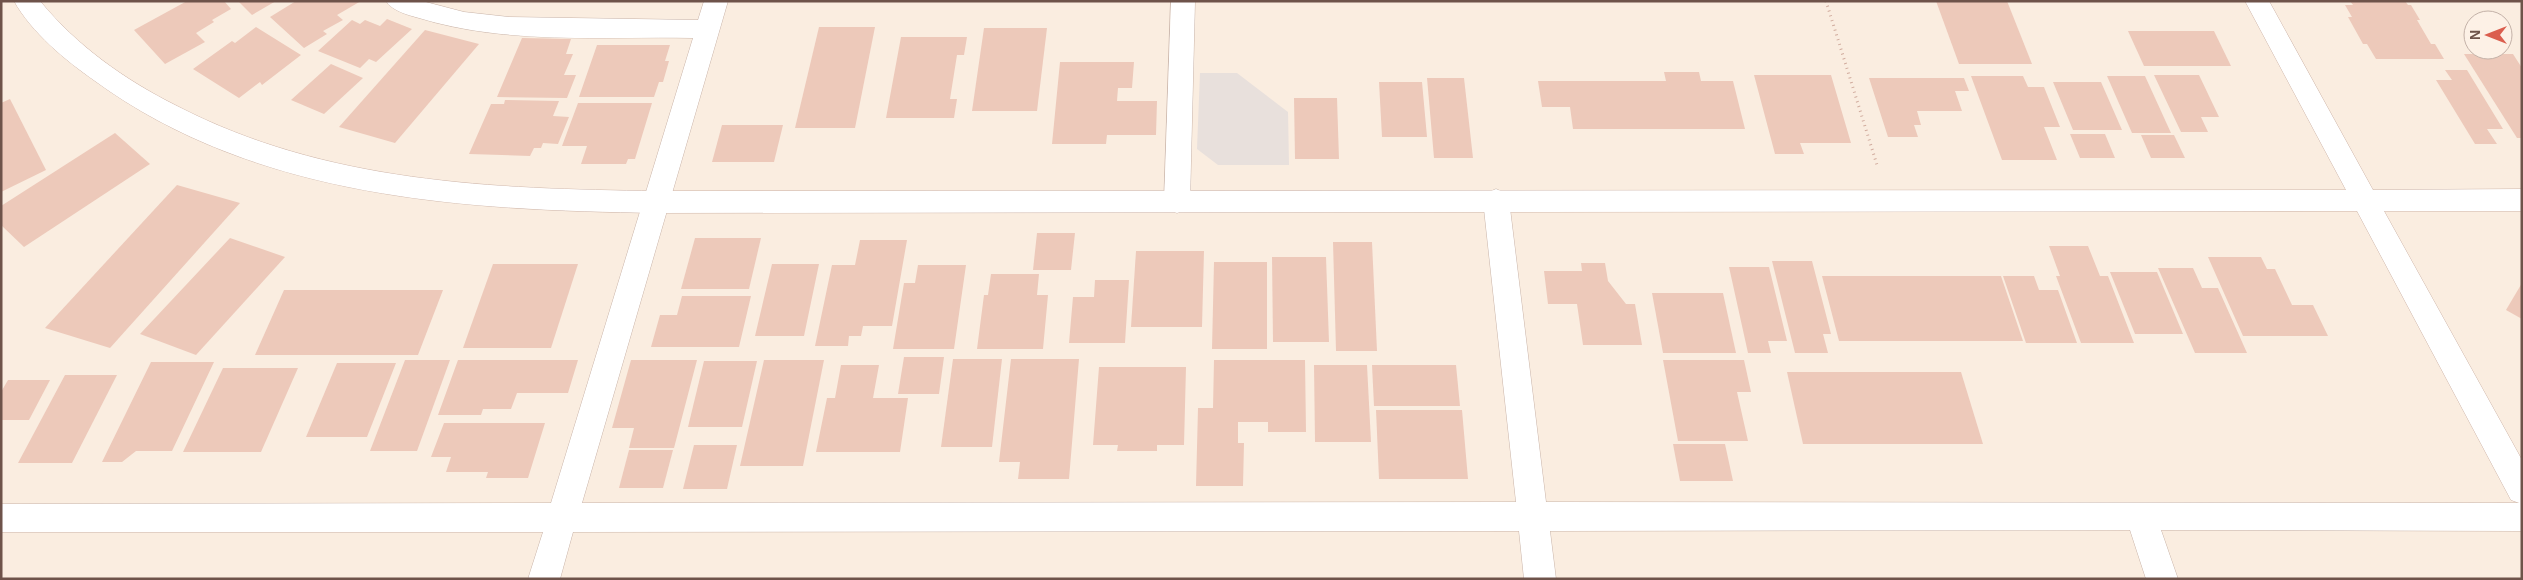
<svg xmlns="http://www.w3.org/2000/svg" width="2523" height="580" font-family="Arial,sans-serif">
  <rect width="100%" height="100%" fill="#faede0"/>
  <!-- industrial -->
  <path fill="#e8e0dc" d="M1200,73H1237L1288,112L1289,165H1218L1197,149Z"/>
  <!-- building -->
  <g fill="#edc9ba">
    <path d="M187,1H224L231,9L212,20L214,22L196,33L205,42L165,64L134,30Z"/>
    <path d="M238,1H276L252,15Z"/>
    <path d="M296,1H361L337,15L343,20L323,31L327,34L304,48L270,17Z"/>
    <path d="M1936,1H2007L2032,64H1959Z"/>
    <path d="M2350,1H2405L2408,5H2411L2420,20H2417L2431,44H2435L2444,59H2376L2367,44H2363L2348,17H2352L2345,5H2353Z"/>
    <path d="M387,19L412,29L376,62L369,59L360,68L318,51L352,20L360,24L365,20L380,26Z"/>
    <path d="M256,27L301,55L262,85L260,82L239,98L193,69L232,41L235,43Z"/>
    <path d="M819,27H875L855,128H795Z"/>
    <path d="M984,28H1047L1037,111H972Z"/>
    <path d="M425,30L479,44L395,143L339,127Z"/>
    <path d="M2128,31H2214L2231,66H2144Z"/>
    <path d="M901,37H967L964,55H957L950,99H957L954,118H886Z"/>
    <path d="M522,38L571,39L566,54H573L564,75H576L567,98L497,97Z"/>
    <path d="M597,45H670L665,61H669L663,82H659L654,97H579Z"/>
    <path d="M2464,54H2513L2522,68V138H2517Z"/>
    <path d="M1060,62H1134L1132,88H1118L1117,101H1157L1156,135H1107L1106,144H1052Z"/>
    <path d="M331,64L363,78L324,114L291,100Z"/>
    <path d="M2445,70H2467L2503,129H2487L2497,144H2475L2436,80H2452Z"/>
    <path d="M1664,72H1699L1701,81H1733L1745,129H1573L1570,107H1542L1538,81H1666Z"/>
    <path d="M1754,75H1831L1851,143H1800L1804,154H1775Z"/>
    <path d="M2154,75H2199L2219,117H2201L2208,132H2181Z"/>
    <path d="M1971,76H2023L2028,87H2044L2060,127H2044L2057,160H2002Z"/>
    <path d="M2107,76H2145L2171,133H2132Z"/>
    <path d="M1427,78H1464L1473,158H1434Z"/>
    <path d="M1869,78H1964L1969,91H1955L1962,111H1917L1921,125H1914L1918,137H1888Z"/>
    <path d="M1379,82H1422L1427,137H1382Z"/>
    <path d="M2053,82H2101L2122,130H2073Z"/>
    <path d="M1294,98H1337L1339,159H1295Z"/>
    <path d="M10,99L46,170L1,192V103Z"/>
    <path d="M505,100L559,101L553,116L569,117L558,144L543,143L541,148H534L530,156L469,154L491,104H504Z"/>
    <path d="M578,103H652L635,159H628L626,164H581L587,146H562Z"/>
    <path d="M722,125H783L774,162H712Z"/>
    <path d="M115,133L150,164L24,247L1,225V206Z"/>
    <path d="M2070,134H2105L2115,158H2080Z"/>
    <path d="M2141,135H2174L2185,158H2151Z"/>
    <path d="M177,185L240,203L110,348L45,328Z"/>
    <path d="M1037,233H1075L1071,270H1033Z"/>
    <path d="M230,238L285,257L196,355L140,334Z"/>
    <path d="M695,238H761L749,289H681Z"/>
    <path d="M860,240H907L892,326H863L861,336H849L848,346H815L832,265H855Z"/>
    <path d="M1333,242H1372L1377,351H1336Z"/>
    <path d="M2049,246H2088L2100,276H2108L2134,343H2081L2056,276H2060Z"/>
    <path d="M1136,251H1204L1202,327H1131Z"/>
    <path d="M1272,257H1326L1329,342H1273Z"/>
    <path d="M2208,257H2261L2267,269H2275L2292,305H2313L2328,336H2243Z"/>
    <path d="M1772,261H1812L1831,334H1823L1828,353H1795Z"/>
    <path d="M1214,262H1267V349H1212Z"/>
    <path d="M1581,263H1605L1608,281L1626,304H1635L1642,345H1583L1577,304H1548L1544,271H1582Z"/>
    <path d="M493,264H578L551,348H463Z"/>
    <path d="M772,264H819L804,336H755Z"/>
    <path d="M918,265H966L954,349H893L904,283H915Z"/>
    <path d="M1729,267H1769L1787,341H1768L1771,353H1748Z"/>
    <path d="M2158,268H2193L2202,288H2218L2247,353H2195Z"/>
    <path d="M2110,272H2157L2183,334H2135Z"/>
    <path d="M991,274H1039L1037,295H1048L1043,349H977L984,295H988Z"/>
    <path d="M1822,276H2001L2023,341H1839Z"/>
    <path d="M2003,276H2034L2039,290H2058L2077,343H2026Z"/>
    <path d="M1095,280H1129L1125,343H1069L1073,297H1094Z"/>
    <path d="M2522,283V319L2506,310Z"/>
    <path d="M284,290H443L418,355H255Z"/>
    <path d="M1652,293H1723L1736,353H1663Z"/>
    <path d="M682,296H751L739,347H651L660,315H677Z"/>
    <path d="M904,357H944L939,394H898Z"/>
    <path d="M953,359H1002L992,447H941Z"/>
    <path d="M1011,359H1079L1069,479H1018L1020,462H999Z"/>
    <path d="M405,360H450L417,451H370Z"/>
    <path d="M458,360H578L568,393H517L511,409H483L481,415H438Z"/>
    <path d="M631,360H697L674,448H629L634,428H612Z"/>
    <path d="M764,360H824L803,466H740Z"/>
    <path d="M1214,360H1305L1306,432H1268V422H1238V443H1244L1243,486H1196L1198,408H1213Z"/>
    <path d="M1663,360H1744L1751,392H1737L1748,441H1678Z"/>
    <path d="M704,361H757L742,427H688Z"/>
    <path d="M151,362H214L172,451H136L122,462H102Z"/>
    <path d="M337,363H396L367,437H306Z"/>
    <path d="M841,365H879L873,398H908L900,452H816L827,398H835Z"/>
    <path d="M1314,365H1367L1371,442H1315Z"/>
    <path d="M1372,365H1456L1460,406H1374Z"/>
    <path d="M1099,367H1186L1184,445H1157V451H1117L1118,445H1093Z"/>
    <path d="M223,368H298L261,452H183Z"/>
    <path d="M1787,372H1961L1983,444H1803Z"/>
    <path d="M65,375H117L72,463H18Z"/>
    <path d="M8,380H50L29,420H1V392Z"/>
    <path d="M1376,410H1462L1468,479H1379Z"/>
    <path d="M444,423H545L528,478H486L488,472H446L451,457H431Z"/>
    <path d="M1673,444H1725L1733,481H1680Z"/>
    <path d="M694,445H737L727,489H683Z"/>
    <path d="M629,450H673L663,488H619Z"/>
  </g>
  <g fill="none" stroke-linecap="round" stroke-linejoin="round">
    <!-- street casing -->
    <g stroke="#c9b4a9" stroke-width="1">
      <g id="street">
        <path d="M386,1H422L464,12L509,17L698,20L704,1H728L582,503L1516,502L1483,200L1487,193L1496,189L1505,193L1509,200L1546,502L2522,503V531L2161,530L2178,579H2146L2130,530L1550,531L1556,579H1524L1519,531L573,532L560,579H528L543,532H1V504L551,503L693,38C602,36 507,45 419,18C408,15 392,11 386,1Z"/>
        <path d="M1171,1H1195L1190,202L1186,209L1177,213L1168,209L1164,202Z"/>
      </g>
    </g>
    <!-- secondary casing -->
    <g stroke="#ceb5a9" stroke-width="1">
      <path id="secondary" d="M14,1H40C77,46 125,80 177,106C326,183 493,189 657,191L2346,190L2245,1H2269L2373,190L2522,189V211H2384L2522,460V504L2511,500L2357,211L657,213C464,210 257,199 95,81C65,60 32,33 14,1Z"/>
    </g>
    <!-- path -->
    <path stroke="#d1ac9e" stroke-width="3" stroke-dasharray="1 4" stroke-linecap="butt" d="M1826,1L1877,165"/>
    <!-- street -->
    <use href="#street" fill="#fff" fill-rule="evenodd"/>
    <!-- secondary -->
    <use href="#secondary" fill="#fff" fill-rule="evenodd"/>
  </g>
  <!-- border -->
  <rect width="2523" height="580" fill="none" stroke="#6e534a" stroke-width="5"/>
  <!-- north arrow -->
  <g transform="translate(2488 35) rotate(270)"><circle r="24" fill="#fdf1e6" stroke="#c4b2a8"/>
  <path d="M0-4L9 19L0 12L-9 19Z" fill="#db5e4e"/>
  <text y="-8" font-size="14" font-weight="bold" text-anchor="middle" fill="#6e534a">N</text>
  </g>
</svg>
